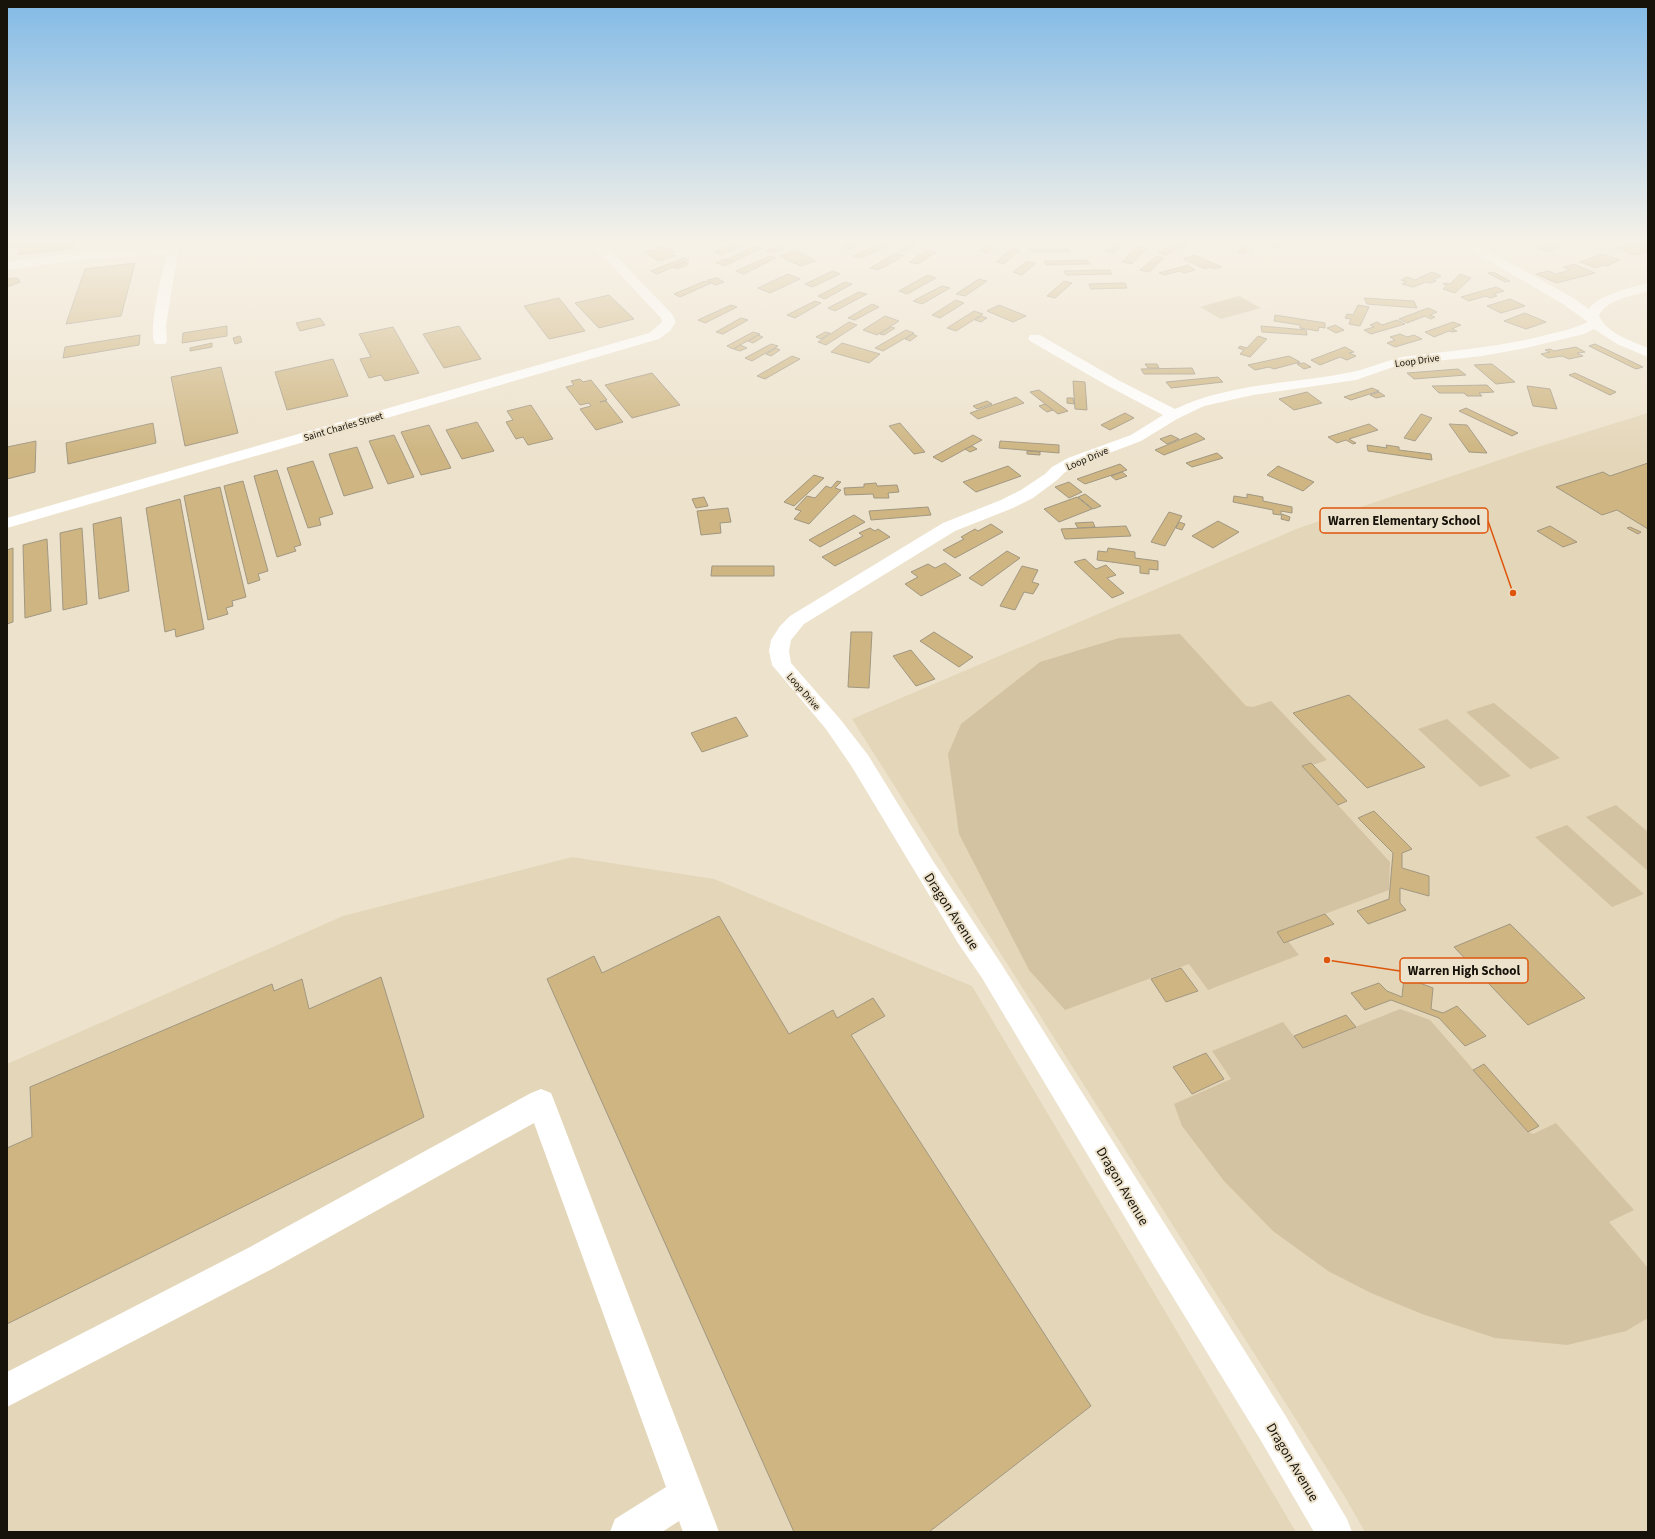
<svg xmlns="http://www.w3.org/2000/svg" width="1655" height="1539" font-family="'Source Sans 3',sans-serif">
  <rect width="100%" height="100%" fill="#ede2cc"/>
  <!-- built -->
  <g fill="#e4d6b9">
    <path d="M1648,413V1532H1365L1345,1497L852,719L1299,528L1535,448Z"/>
    <path d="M572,857L714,879L972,986L1296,1532H7V1064L343,916Z"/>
  </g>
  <!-- green -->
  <g fill="#d4c3a2">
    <path d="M1239,296L1261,308L1221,319L1200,307Z"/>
    <path d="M1180,634L1246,706L1253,707L1271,701L1327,760L1313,765L1311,763L1302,766L1390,862L1389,890L1277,932L1284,943L1288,941L1299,955L1208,990L1189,964L1065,1010L1029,970L959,834L948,754L961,724L1040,662L1119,638Z"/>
    <path d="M1494,703L1560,758L1530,769L1466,712Z"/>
    <path d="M1447,719L1511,776L1480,787L1418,729Z"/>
    <path d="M1616,805L1648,832V871L1586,817Z"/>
    <path d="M1567,825L1644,894L1612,907L1535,837Z"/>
    <path d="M1400,1009L1430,1020L1528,1132L1533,1134L1556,1123L1634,1210L1609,1222L1648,1268V1318L1626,1331L1567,1345L1495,1338L1422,1314L1371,1293L1328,1271L1273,1231L1224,1181L1182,1126L1174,1104L1231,1079L1212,1051L1283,1022L1303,1048Z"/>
  </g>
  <!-- building -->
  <g fill="#ceb581" stroke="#a19782">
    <path d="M7,240H78L75,248L18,255L22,246L7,247Z"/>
    <path d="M742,240L753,241L721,255L714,252Z"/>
    <path d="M791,240L800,241L772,253L766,251Z"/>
    <path d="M855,240H866L850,249L843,247Z"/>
    <path d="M993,240H1004L988,253L980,251Z"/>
    <path d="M1014,240H1058L1059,243H1015Z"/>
    <path d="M1118,240H1128L1113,253L1105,251Z"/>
    <path d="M1177,240H1189L1184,244L1188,245L1185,247L1180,246L1167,255L1158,253Z"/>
    <path d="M1250,240H1260L1244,254L1237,252Z"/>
    <path d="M1276,240H1287L1277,248L1268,246Z"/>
    <path d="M1549,242L1554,243L1562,246L1554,249L1544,245Z"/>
    <path d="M1638,242L1648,245V251L1634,255L1616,248Z"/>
    <path d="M882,243L890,245L861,258L853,256Z"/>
    <path d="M911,243L917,245L905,251L900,250Z"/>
    <path d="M1542,245L1553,249L1547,251L1535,247Z"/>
    <path d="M755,246L762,248L733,262L726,260Z"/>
    <path d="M1138,246L1147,248L1132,264L1122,262Z"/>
    <path d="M662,247L665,249L669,248L675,252L670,253L675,256L658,261L644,252Z"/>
    <path d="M1012,248L1020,250L1004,264L996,262Z"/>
    <path d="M1029,249H1068L1070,252H1030Z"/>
    <path d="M795,250L816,261L801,266L779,256Z"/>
    <path d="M927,250L936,252L918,264L909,262Z"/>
    <path d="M896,253L904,256L878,270L870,268Z"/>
    <path d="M1603,254L1620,260L1607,266L1604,265L1596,268L1579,262Z"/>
    <path d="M1195,255L1222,267L1215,269L1210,267L1205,269L1183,259Z"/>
    <path d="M769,256L776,258L744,274L736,271Z"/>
    <path d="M1156,256L1164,258L1149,272L1140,270Z"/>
    <path d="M683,258L689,260L657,274L651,271Z"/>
    <path d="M724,259L733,262L725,266L716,263Z"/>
    <path d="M1087,260L1090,264L1046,265L1044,261Z"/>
    <path d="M1027,261L1036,263L1022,275L1013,272Z"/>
    <path d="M685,262L689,264L677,269L673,267Z"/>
    <path d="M135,263L121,316L66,324L85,269Z"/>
    <path d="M1574,264L1595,273L1557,283L1536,274L1548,271L1556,274L1570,270L1563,267Z"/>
    <path d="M1188,265L1195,270L1184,273L1180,271L1164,275L1159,273Z"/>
    <path d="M1110,270L1112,274L1066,275L1064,271Z"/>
    <path d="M833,271L840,274L812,287L805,284Z"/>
    <path d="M1432,272L1441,276L1433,280L1436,281L1431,283L1426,282L1413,287L1402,284L1406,282L1401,280L1407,277L1415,280Z"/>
    <path d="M1493,272L1510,281L1505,282L1488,273Z"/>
    <path d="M788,274L800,279L770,293L758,288Z"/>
    <path d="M1460,274L1471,278L1455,293L1443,289L1447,285L1443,284L1446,283L1450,284Z"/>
    <path d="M928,275L936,278L907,294L899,291Z"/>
    <path d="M16,278L19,279L20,282L7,287V279Z"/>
    <path d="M717,278L724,282L715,285L707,280Z"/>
    <path d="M979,279L987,281L965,296L956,294Z"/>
    <path d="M705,281L711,283L680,297L674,294Z"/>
    <path d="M1064,281L1072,283L1055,298L1047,296Z"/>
    <path d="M845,282L852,284L825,299L818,296Z"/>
    <path d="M1125,283L1127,288L1091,289L1089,284Z"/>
    <path d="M942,286L950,288L922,304L913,301Z"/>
    <path d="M1496,287L1504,291L1493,294L1497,296L1490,298L1486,296L1469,301L1461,297Z"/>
    <path d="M859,292L867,294L835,311L828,308Z"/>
    <path d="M609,295L634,319L599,328L575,303Z"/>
    <path d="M559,298L585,331L549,339L524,306Z"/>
    <path d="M1364,298L1414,301L1417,308L1367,304Z"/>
    <path d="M1510,299L1525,306L1501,313L1487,306Z"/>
    <path d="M956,300L964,303L940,318L932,315Z"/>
    <path d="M815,301L821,303L795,318L787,315Z"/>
    <path d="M872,304L879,307L855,320L848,318Z"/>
    <path d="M731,305L737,307L705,323L698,320Z"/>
    <path d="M999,305L1026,316L1013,322L987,311Z"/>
    <path d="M1358,305L1369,307L1360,326L1349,324L1351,319L1345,318L1347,314L1353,315Z"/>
    <path d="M1428,308L1437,312L1430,315L1435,317L1431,319L1425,316L1407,323L1399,319Z"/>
    <path d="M974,311L983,314L956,331L947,328Z"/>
    <path d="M1525,313L1546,322L1526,329L1504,321Z"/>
    <path d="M1275,315L1325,323V328L1319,327L1318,331L1300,328V325L1274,321Z"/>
    <path d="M885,316L899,321L877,335L863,330Z"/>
    <path d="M981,316L987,318L981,322L975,320Z"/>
    <path d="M320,318L325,325L300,331L296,323Z"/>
    <path d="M741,318L748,320L723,334L716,332Z"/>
    <path d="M1397,320L1405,324L1371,334L1364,330L1374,327L1370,325L1377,322L1382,325Z"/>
    <path d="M849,322L857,325L826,345L818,342Z"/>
    <path d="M1453,322L1461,325L1452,329L1457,331L1453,332L1449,331L1434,337L1425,332Z"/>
    <path d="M1335,325L1344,330L1336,333L1327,328Z"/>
    <path d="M227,326V336L182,343L183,333Z"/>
    <path d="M459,326L481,359L444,368L423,334Z"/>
    <path d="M1261,326L1306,330L1307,335L1262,332Z"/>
    <path d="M393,327L419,373L385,381L381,375L369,378L360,359L371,357L359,334Z"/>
    <path d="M891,327L895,328L884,335L880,334Z"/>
    <path d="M906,330L914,333L883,351L875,348Z"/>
    <path d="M753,332L760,334L733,349L727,346Z"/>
    <path d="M825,332L830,333L821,339L816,337Z"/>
    <path d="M913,334L917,336L910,341L905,339Z"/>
    <path d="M1400,334L1407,337L1414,335L1422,339L1395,347L1387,343L1395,340L1390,337Z"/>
    <path d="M140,335L139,345L63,358L65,347Z"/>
    <path d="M758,335L763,337L753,343L748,341Z"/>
    <path d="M240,336L242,342L235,344L233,338Z"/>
    <path d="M1258,336L1267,339L1250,357L1240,354L1244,350L1238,348L1240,346L1247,348Z"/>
    <path d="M212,343V347L190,351V348Z"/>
    <path d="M842,343L880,354L869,363L831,352Z"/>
    <path d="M771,344L778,346L752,361L745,358Z"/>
    <path d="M1595,344L1643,367L1636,369L1589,346Z"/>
    <path d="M740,345L747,348L740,351L734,349Z"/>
    <path d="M1345,347L1354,352L1349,353L1356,356L1347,360L1340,357L1320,365L1311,360Z"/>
    <path d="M1576,347L1585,352L1577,353L1583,356L1569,359L1562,356L1548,358L1541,354L1550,352L1545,350L1550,349L1554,351Z"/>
    <path d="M776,348L780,350L771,356L766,354Z"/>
    <path d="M792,356L800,359L765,379L757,376Z"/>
    <path d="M1289,356L1300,362L1274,369L1269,367L1255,370L1248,365Z"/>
    <path d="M333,359L348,396L287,410L275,372Z"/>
    <path d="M1304,363L1311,367L1304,369L1297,364Z"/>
    <path d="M1145,364H1157L1159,368H1148Z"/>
    <path d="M1492,364L1515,382L1496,384L1474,365Z"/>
    <path d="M221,367L238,433L185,446L171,377Z"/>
    <path d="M1192,368L1195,374H1144L1141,369Z"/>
    <path d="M1458,369L1466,375L1414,379L1407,373Z"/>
    <path d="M652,373L680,405L632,418L605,385Z"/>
    <path d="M1575,373L1616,392L1610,395L1569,375Z"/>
    <path d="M1218,377L1223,382L1171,388L1166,382Z"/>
    <path d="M580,379L583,382L591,380L607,400L600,402L606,401L623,422L596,430L580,409L591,406L589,403L580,405L566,387L574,385L571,381Z"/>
    <path d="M1073,381L1085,382L1087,410L1075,409Z"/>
    <path d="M1487,385L1494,392L1479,393L1482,396H1467L1464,393H1439L1432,386Z"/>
    <path d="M1527,386L1550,389L1557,409L1533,406Z"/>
    <path d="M1372,388L1379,391L1351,400L1344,397Z"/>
    <path d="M1039,390L1068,411L1058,414L1030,392Z"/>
    <path d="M1307,392L1322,403L1294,410L1279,399Z"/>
    <path d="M1379,392L1385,396L1376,398L1370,395Z"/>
    <path d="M1016,397L1024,403L978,419L970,413Z"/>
    <path d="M1067,398H1073L1074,404L1067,403Z"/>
    <path d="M987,401L992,404L977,409L973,406Z"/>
    <path d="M1045,404L1053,410L1047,412L1039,406Z"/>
    <path d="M531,405L553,439L528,445L523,437L516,439L506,422L513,420L507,411Z"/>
    <path d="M1466,408L1518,433L1512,436L1459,411Z"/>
    <path d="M1125,413L1134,418L1110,430L1101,425Z"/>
    <path d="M1421,414L1432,418L1415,441L1404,438Z"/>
    <path d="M477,422L494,451L462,459L446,430Z"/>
    <path d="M153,423L156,443L68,464L66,443Z"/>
    <path d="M900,423L925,452L914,454L889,426Z"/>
    <path d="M1369,424L1378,430L1349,439L1356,443L1353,444L1346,440L1337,443L1328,437Z"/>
    <path d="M1449,424L1467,425L1487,453L1469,452Z"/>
    <path d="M429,425L451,468L421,475L401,432Z"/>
    <path d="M1196,433L1205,439L1164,455L1155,450Z"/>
    <path d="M394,435L414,477L388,484L369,441Z"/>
    <path d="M973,435L982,440L942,462L933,457Z"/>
    <path d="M1171,435L1179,439L1167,444L1160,439Z"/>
    <path d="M36,441L35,472L7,479V447Z"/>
    <path d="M1000,441L1059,445V453L999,448Z"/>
    <path d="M1367,445L1387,448L1386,445L1399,447V450L1431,454L1432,460L1368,451Z"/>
    <path d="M972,446L977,449L970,452L965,449Z"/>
    <path d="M357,447L373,488L344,496L329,454Z"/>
    <path d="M1027,451L1040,452V455L1027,454Z"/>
    <path d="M1217,453L1223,458L1192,467L1186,463Z"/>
    <path d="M313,461L333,514L319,518L321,525L308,528L287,468Z"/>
    <path d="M1648,463V529L1617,510L1602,515L1556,487L1603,472L1610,476Z"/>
    <path d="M1120,464L1127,470L1085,484L1077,479Z"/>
    <path d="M1008,466L1021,476L976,492L963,482Z"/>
    <path d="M1278,466L1314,482L1303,491L1267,475Z"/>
    <path d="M277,470L301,545L294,547L296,551L277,557L254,476Z"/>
    <path d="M1122,472L1127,476L1116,480L1111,476Z"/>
    <path d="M814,475L824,478L794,506L784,502Z"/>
    <path d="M243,481L268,571L258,574L260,580L248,584L224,486Z"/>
    <path d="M837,481L841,482L835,488L841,490L809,524L794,519L801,511L795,509L807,496L815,498L826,486L831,488Z"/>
    <path d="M1069,482L1082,492L1069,498L1055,487Z"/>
    <path d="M876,483L877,486L897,485L899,492L888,493L889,498H874L873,494L845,495L844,488L864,487V484Z"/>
    <path d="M220,487L246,597L232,601L233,606L226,608L228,614L208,620L184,496Z"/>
    <path d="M1085,494L1101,506L1093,509L1078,497Z"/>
    <path d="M1247,494L1263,497V501L1292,507V513L1281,511V515L1273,514V510L1233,502L1234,496L1247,498Z"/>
    <path d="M704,497L708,506L696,508L692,499Z"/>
    <path d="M1077,497L1092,509L1059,522L1044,509Z"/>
    <path d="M180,499L204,629L176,637L175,629L165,632L146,508Z"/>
    <path d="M928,507L931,515L871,520L869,511Z"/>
    <path d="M728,508L731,522L720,523L721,533L701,535L697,511Z"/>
    <path d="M1169,512L1182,516L1165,546L1151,542Z"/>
    <path d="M1282,514L1290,517L1289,521L1281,519Z"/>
    <path d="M854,515L865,522L820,547L809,540Z"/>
    <path d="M121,517L129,591L99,599L93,524Z"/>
    <path d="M1218,521L1239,532L1213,548L1192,536Z"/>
    <path d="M1093,522L1095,527L1078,528L1075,523Z"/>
    <path d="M1179,522L1185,524L1182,530L1176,528Z"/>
    <path d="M991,524L1003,532L955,558L943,550L964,539L961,537L975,529L978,531Z"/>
    <path d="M1126,526L1131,536L1065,539L1061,529Z"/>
    <path d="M1550,526L1577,542L1563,547L1537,531Z"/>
    <path d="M1630,527L1641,532L1638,534L1627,528Z"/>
    <path d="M82,528L87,604L63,610L60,533Z"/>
    <path d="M870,528L875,531L878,529L890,537L835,566L822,557L863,536L859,533Z"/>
    <path d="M47,539L51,611L25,618L23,545Z"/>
    <path d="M13,548V622L7,624V550Z"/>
    <path d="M1108,548L1135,552V558L1158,561V570L1149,569V574L1140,573V566L1097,560L1098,551L1107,552Z"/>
    <path d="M1007,551L1020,558L982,586L969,578Z"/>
    <path d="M1085,559L1096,569L1106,565L1116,575L1107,578L1124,593L1112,598L1074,562Z"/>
    <path d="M945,563L961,575L921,596L905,584L918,577L911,572L928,564L935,568Z"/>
    <path d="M712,566H774V576H711Z"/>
    <path d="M1022,566L1038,570L1032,582L1039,584L1033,594L1024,592L1015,610L1000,606Z"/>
    <path d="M851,632H872L869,688L848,687Z"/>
    <path d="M934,632L973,657L959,667L920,641Z"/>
    <path d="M911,650L935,679L916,686L893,656Z"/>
    <path d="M1349,695L1425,767L1367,788L1293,713Z"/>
    <path d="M736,717L748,736L702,752L691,733Z"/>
    <path d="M1311,763L1313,765L1347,801L1338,805L1302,766Z"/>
    <path d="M1374,811L1412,849L1402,853V868L1429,876V896L1400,888V903L1406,910L1368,924L1357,911L1389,899L1393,853L1358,818Z"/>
    <path d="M1325,914L1334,924L1284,943L1277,932Z"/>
    <path d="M719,916L789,1034L833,1010L837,1018L873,998L885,1016L851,1035L1091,1406L929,1532H794L547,979L594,956L602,973Z"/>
    <path d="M1510,924L1585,998L1528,1025L1454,947Z"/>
    <path d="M1181,968L1198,991L1166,1002L1151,979Z"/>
    <path d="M381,977L424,1117L7,1324V1148L32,1137L30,1087L272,984L274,991L302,979L309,1009Z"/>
    <path d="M1404,977L1433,988L1431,1009L1443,1013L1457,1006L1486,1036L1465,1046L1439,1018L1391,1000L1365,1010L1351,993L1379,983L1387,991L1402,997Z"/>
    <path d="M1346,1015L1356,1027L1303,1048L1294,1036Z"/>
    <path d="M1206,1053L1224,1079L1192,1094L1173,1067Z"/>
    <path d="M1484,1064L1539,1126L1528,1132L1473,1070Z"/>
  </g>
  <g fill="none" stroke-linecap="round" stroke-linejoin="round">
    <!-- minor -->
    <g fill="#fff" fill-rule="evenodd">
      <path d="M168,240H180L166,325L167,341L165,344H155C147,332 163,271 166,254L88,259L7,270V262L88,251L167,247Z"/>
      <path d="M588,240H601L672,314L676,322L670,331L659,339L7,528V518L649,333L662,322L661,318Z"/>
      <path d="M1454,240H1469L1570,296L1589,309C1598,295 1632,287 1648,283V291C1633,296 1607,299 1599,315C1605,333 1632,341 1648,348V357L1617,344L1594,329L1584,334L1526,348L1482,356L1408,364L1393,367L1356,380L1253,395L1204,406L1177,419L1141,441L1080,464L1064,473L1057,480L1033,498L1013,508L955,531L804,624L791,640L789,651L791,663L840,719L868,755L933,861L1000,962L1285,1415L1347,1519L1352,1532H1314L1260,1439L1154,1266L982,978L958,943L852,767L826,729L772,665L769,651L771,640L780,626L790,616L943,523L1001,500L1021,490L1045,474L1052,467L1068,458L1131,435L1163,415L1108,386L1030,341L1028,338L1030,335H1040L1118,380L1175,409C1230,383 1293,384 1352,372C1372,368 1390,358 1410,356C1455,350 1499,347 1542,336C1558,332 1573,329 1588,322L1560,302L1456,242Z"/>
      <path d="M541,1089L551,1093L555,1103L719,1532H683L679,1521L662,1532H610L615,1519L666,1487L534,1123L272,1269L7,1407V1372L250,1247L531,1093Z"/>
    </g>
  </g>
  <!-- sky -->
  <linearGradient id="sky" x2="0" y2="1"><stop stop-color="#82bae6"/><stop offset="0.53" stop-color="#f7f2e8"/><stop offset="1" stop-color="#f7f2e8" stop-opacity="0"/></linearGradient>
  <rect width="1655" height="456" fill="url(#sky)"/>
  <g text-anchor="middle" stroke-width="4" stroke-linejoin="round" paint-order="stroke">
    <!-- far-street labels -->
    <g font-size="10" fill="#17130b" stroke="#ede2cc">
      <text transform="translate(1417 360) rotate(-8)" y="4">Loop Drive</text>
      <text transform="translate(343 426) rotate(-16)" y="4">Saint Charles Street</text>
      <text transform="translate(1087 458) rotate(-23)" y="4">Loop Drive</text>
      <text transform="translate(804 691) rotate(49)" y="4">Loop Drive</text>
    </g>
    <!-- near-street labels -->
    <g font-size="14" fill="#17130b" stroke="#ede2cc">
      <text transform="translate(952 911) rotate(57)" y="5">Dragon Avenue</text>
      <text transform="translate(1123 1186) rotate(59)" y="5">Dragon Avenue</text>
      <text transform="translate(1293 1462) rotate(59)" y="5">Dragon Avenue</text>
    </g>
  </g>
  <!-- callouts -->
  <path fill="none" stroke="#de560c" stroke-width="1.5" d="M1513 593L1488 521M1327 960L1400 971"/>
  <g fill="#de560c" stroke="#ede2cc" stroke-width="1.5">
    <circle cx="1513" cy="593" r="4"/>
    <circle cx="1327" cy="960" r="4"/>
  </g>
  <g fill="#ede2cc" stroke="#de560c" stroke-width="1.5">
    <rect x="1320" y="508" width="168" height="25" rx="4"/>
    <rect x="1400" y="958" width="128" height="25" rx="4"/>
  </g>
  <g font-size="13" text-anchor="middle" font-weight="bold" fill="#17130b">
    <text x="1404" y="525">Warren Elementary School</text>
    <text x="1464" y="975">Warren High School</text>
  </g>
  <!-- border -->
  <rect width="1655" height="1539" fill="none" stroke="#17130b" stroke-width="16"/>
</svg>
